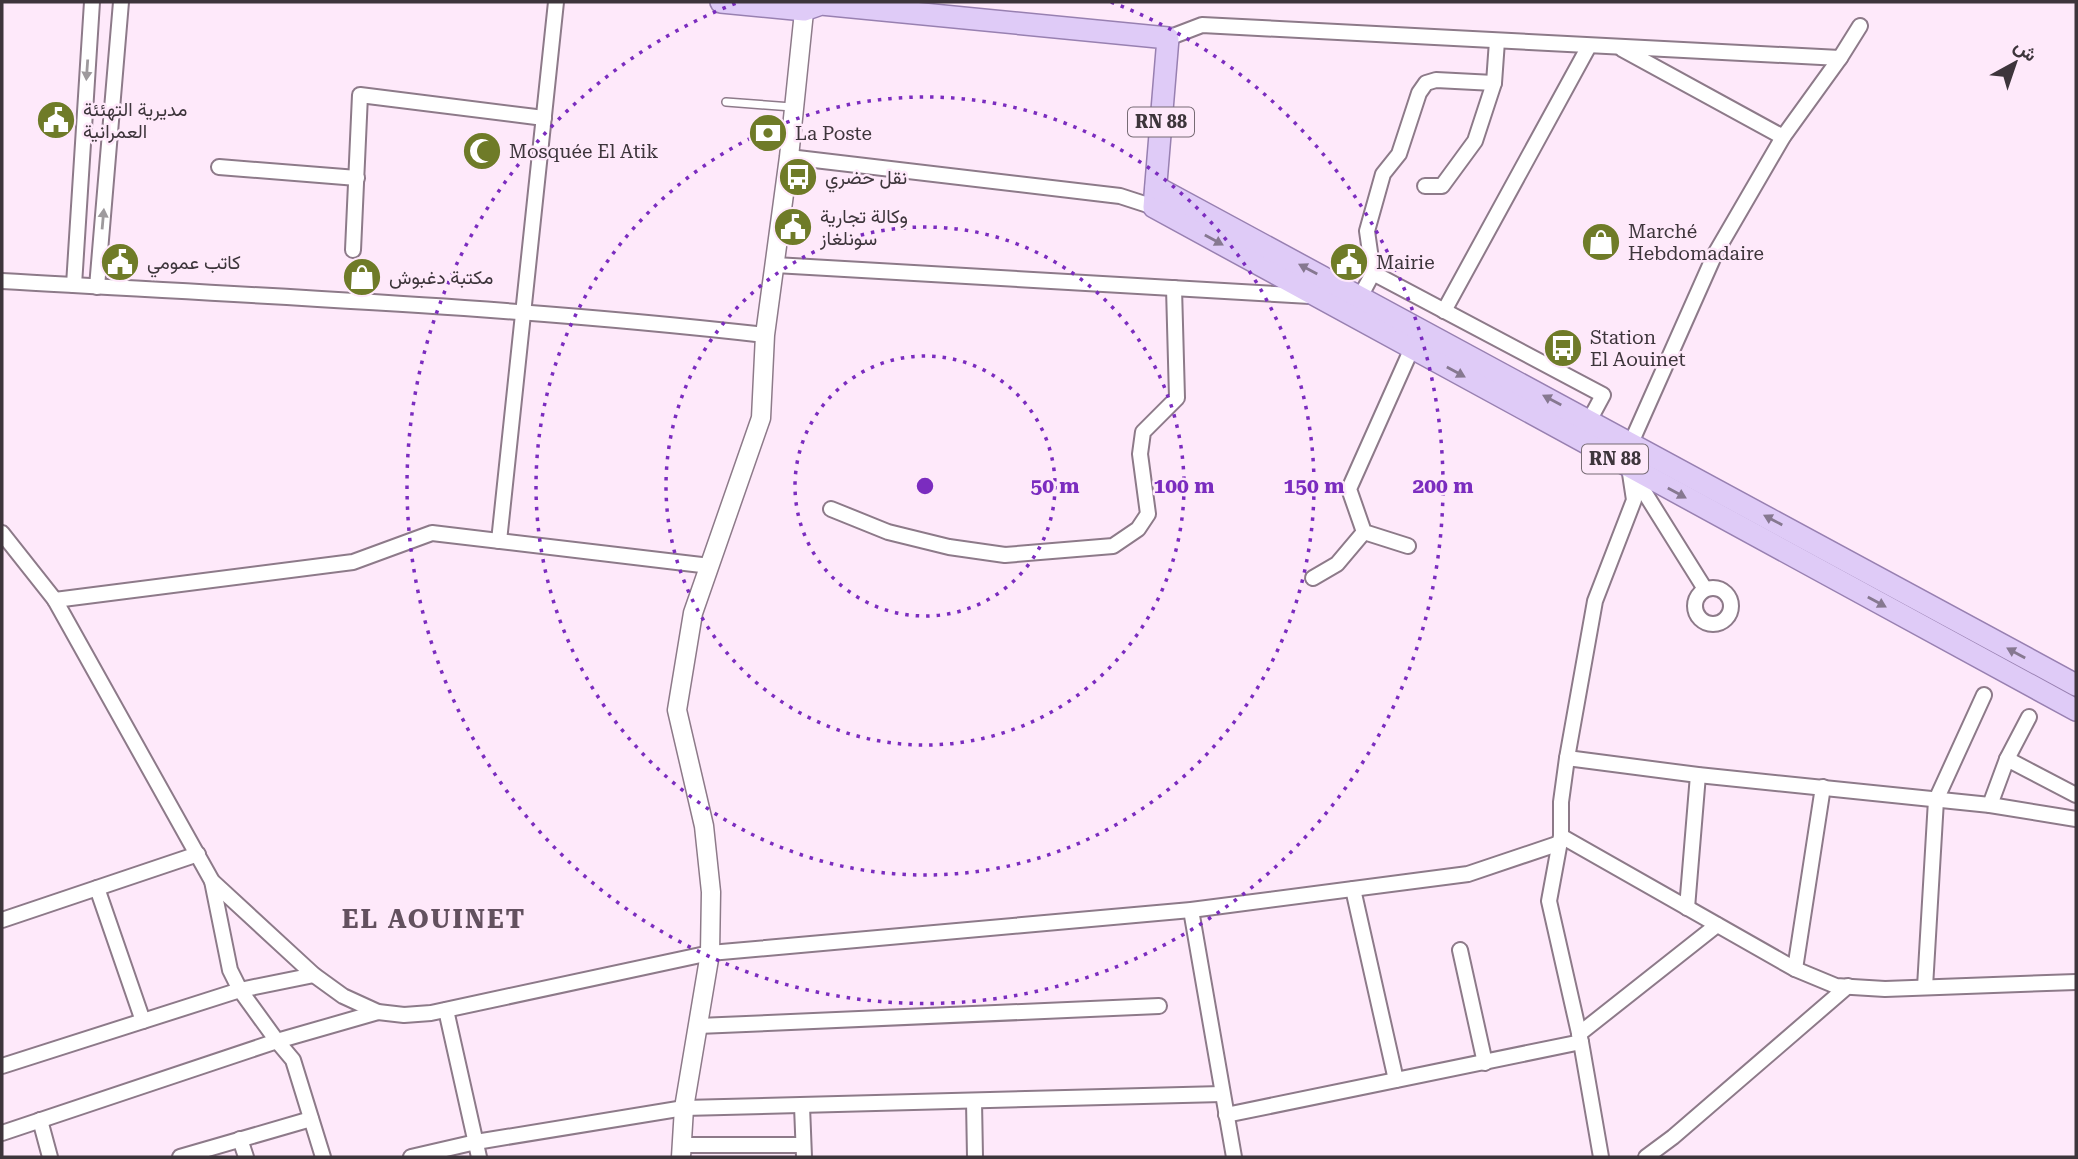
<svg xmlns="http://www.w3.org/2000/svg" width="2078" height="1159" font-family="'Roboto Serif',Vazirmatn,serif">
  <rect width="100%" height="100%" fill="#fee9fa"/>
  <g fill="none" stroke-linecap="round" stroke-linejoin="round">
    <!-- service casing -->
    <g stroke="#8d7a89" stroke-width="10">
      <path id="service" d="M726,102L792,107"/>
    </g>
    <!-- minor casing -->
    <g stroke="#8d7a89" stroke-width="18">
      <g id="minor">
        <path d="M1168,38L1202,25L1840,58"/>
        <path d="M1622,49L1783,137"/>
        <path d="M789,157L1120,196L1154,207"/>
        <path d="M219,167L357,178"/>
        <path d="M1425,186H1442L1475,141L1494,83L1497,41"/>
        <path d="M353,250L360,95L544,118"/>
        <path d="M775,265L1310,296"/>
        <path d="M1373,273L1367,231L1383,174L1399,154L1419,93L1426,83L1436,80L1494,83"/>
        <path d="M2,281C256,296 512,306 765,335"/>
        <path d="M74,285L92,2"/>
        <path d="M97,287L121,2"/>
        <path d="M1360,297L1373,273L1603,395L1589,421"/>
        <path d="M1444,311L1589,46"/>
        <path d="M1633,474L1705,589"/>
        <path d="M831,509L888,532L949,547L1005,555L1113,546L1138,529L1148,514L1140,454L1143,432L1177,398L1174,288"/>
        <path d="M2,533L55,600L212,881L314,975L343,996L378,1012L404,1015L431,1013L710,953L1191,910L1468,874L1560,843"/>
        <path d="M499,541L556,2"/>
        <path d="M1408,546L1364,532L1349,489L1412,348"/>
        <path d="M1313,578L1337,564L1364,532"/>
        <circle cx="1713" cy="606" r="18"/>
        <path d="M55,600L353,562L432,533L710,566"/>
        <path d="M1567,758L1698,775L1990,805L2076,819"/>
        <path d="M2007,759L2076,795"/>
        <path d="M1990,805L2007,759L2029,717"/>
        <path d="M1561,836L1795,969L1836,986L1885,989L2076,982"/>
        <path d="M212,881L230,970L240,990L277,1041L293,1060L323,1157"/>
        <path d="M97,888L143,1021"/>
        <path d="M1353,889L1396,1080"/>
        <path d="M1687,908L1698,775"/>
        <path d="M1191,910L1234,1157"/>
        <path d="M2,920L198,854"/>
        <path d="M1460,950L1485,1063"/>
        <path d="M1795,969L1823,787"/>
        <path d="M1925,987L1936,800L1984,695"/>
        <path d="M446,1010L479,1157"/>
        <path d="M698,1026L1159,1006"/>
        <path d="M1579,1034L1717,925"/>
        <path d="M2,1066L240,990L314,975"/>
        <path d="M974,1101L975,1157"/>
        <path d="M802,1106L804,1157"/>
        <path d="M1226,1115L1581,1042"/>
        <path d="M40,1120L50,1157"/>
        <path d="M2,1133L277,1041L378,1012"/>
        <path d="M240,1139L246,1157"/>
        <path d="M682,1145H803"/>
        <path d="M180,1157L311,1119"/>
        <path d="M411,1157L476,1142L684,1108L1222,1094"/>
        <path d="M1601,1157L1581,1042L1549,901L1561,836V802L1567,758L1595,601L1634,500L1629,467L1631,443L1715,254L1783,137L1840,58L1860,26"/>
        <path d="M1646,1157L1673,1137L1848,986"/>
      </g>
    </g>
    <!-- tertiary casing -->
    <g stroke="#8d7a89" stroke-width="21">
      <path id="tertiary" d="M681,1157L684,1108L710,953L711,892L704,826L677,710L693,613L761,418L765,335L789,157L805,2"/>
    </g>
    <!-- primary casing -->
    <g stroke="#9880b1" stroke-width="24">
      <g id="primary">
        <path d="M721,2L804,10L821,4L1168,38L1154,207L2076,710"/>
        <path d="M1156,187L2076,685"/>
      </g>
    </g>
    <!-- service -->
    <use href="#service" stroke="#fff" stroke-width="7"/>
    <!-- minor -->
    <use href="#minor" stroke="#fff" stroke-width="14"/>
    <!-- tertiary -->
    <use href="#tertiary" stroke="#fff" stroke-width="18"/>
    <!-- primary -->
    <use href="#primary" stroke="#dfcbf7" stroke-width="21"/>
  </g>
  <!-- one-way arrows -->
  <defs><path id="oneway-solid" d="M-6-.8H1V-3.2L6.5 0L1 3.2V.8H-6Z" transform="scale(1.75)"/></defs>
  <g fill="#9e9a9d">
    <use href="#oneway-solid" transform="translate(87 70) rotate(94)"/>
    <use href="#oneway-solid" transform="translate(103 219) rotate(-85)"/>
  </g>
  <g fill="#867890">
    <use href="#oneway-solid" transform="translate(1214 240) rotate(29)"/>
    <use href="#oneway-solid" transform="translate(1308 269) rotate(-152)"/>
    <use href="#oneway-solid" transform="translate(1456 372) rotate(29)"/>
    <use href="#oneway-solid" transform="translate(1552 400) rotate(-152)"/>
    <use href="#oneway-solid" transform="translate(1677 493) rotate(29)"/>
    <use href="#oneway-solid" transform="translate(1773 520) rotate(-152)"/>
    <use href="#oneway-solid" transform="translate(1877 602) rotate(29)"/>
    <use href="#oneway-solid" transform="translate(2016 653) rotate(-151)"/>
  </g>
  <!-- distance rings -->
  <g fill="none" stroke="#7b2cbf" stroke-width="3.5" stroke-dasharray="3.5 7">
    <circle cx="925" cy="486" r="130"/>
    <circle cx="925" cy="486" r="259"/>
    <circle cx="925" cy="486" r="389"/>
    <path d="M1111 2A518 518 0 1 1 739 2"/>
  </g>
  <!-- icons -->
  <defs>
    <g id="civic-disc" transform="scale(2.0125)"><circle r="9.5" fill="#6f7b28" stroke="#fee9fa"/><path d="M-.6-6.5H3V-4.5H.6V-3L4-1V1h2V6H-6V1h2V-1L-.6-3ZM-1.2 2.5V6h2.4V2.5Z" fill="#fff"/></g>
    <g id="bank-disc" transform="scale(2.0125)"><circle r="9.5" fill="#6f7b28" stroke="#fee9fa"/><path d="M-6-4H6V4H-6ZM0-2.3a2.3 2.3 0 1 0 0 4.6a2.3 2.3 0 1 0 0-4.6Z" fill="#fff"/></g>
    <g id="mosque-disc" transform="scale(2.0125)"><circle r="9.5" fill="#6f7b28" stroke="#fee9fa"/><path d="M3.5-4.9A6 6 0 1 0 3.5 4.9A5 5 0 1 1 3.5-4.9Z" fill="#fff"/></g>
    <g id="bus-disc" transform="scale(2.0125)"><circle r="9.5" fill="#6f7b28" stroke="#fee9fa"/><path d="M-5-6H5V4H4V6H2V4H-2V6H-4V4H-5ZM-3.5-4V0h7V-4ZM-3.5 1.2v1.5H-2V1.2ZM2 1.2v1.5H3.5V1.2Z" fill="#fff"/></g>
    <g id="shop-disc" transform="scale(2.0125)"><circle r="9.5" fill="#6f7b28" stroke="#fee9fa"/><path d="M-5-2.5h2.3a2.7 3.5 0 0 1 5.4 0H5L5.5 6h-11ZM-1.5-2.5h3a1.5 2.3 0 0 0-3 0Z" fill="#fff"/></g>
  </defs>
  <g fill-rule="evenodd">
    <use href="#civic-disc" x="56" y="120"/>
    <use href="#bank-disc" x="768" y="133"/>
    <use href="#mosque-disc" x="482" y="151"/>
    <use href="#bus-disc" x="798" y="177"/>
    <use href="#civic-disc" x="793" y="227"/>
    <use href="#shop-disc" x="1601" y="242"/>
    <use href="#civic-disc" x="120" y="262"/>
    <use href="#civic-disc" x="1349" y="262"/>
    <use href="#shop-disc" x="362" y="277"/>
    <use href="#bus-disc" x="1563" y="348"/>
  </g>
  <g text-anchor="middle" stroke-width="5" stroke-linejoin="round" paint-order="stroke">
    <!-- shield labels -->
    <g fill="#fee9fa" stroke="#776b74" stroke-width="2">
      <rect x="1128" y="107.5" width="66" height="29" rx="5"/>
      <rect x="1582" y="444.5" width="66" height="29" rx="5"/>
    </g>
    <g font-size="18" font-weight="bold" fill="#3d353b">
      <text x="1161" y="128">RN 88</text>
      <text x="1615" y="465">RN 88</text>
    </g>
    <!-- poi labels -->
    <g font-size="19" fill="#3d353b" stroke="#fee9fa" text-anchor="start">
      <text x="83" y="116">مديرية التهئئة<tspan x="83" dy="22">العمرانية</tspan></text>
      <text x="795" y="140">La Poste</text>
      <text x="509" y="158">Mosquée El Atik</text>
      <text x="825" y="184">نقل حضري</text>
      <text x="820" y="223">وكالة تجارية<tspan x="820" dy="22">سونلغاز</tspan></text>
      <text x="1628" y="238">Marché<tspan x="1628" dy="22">Hebdomadaire</tspan></text>
      <text x="147" y="269">كاتب عمومي</text>
      <text x="1376" y="269">Mairie</text>
      <text x="389" y="284">مكتبة دغبوش</text>
      <text x="1590" y="344">Station<tspan x="1590" dy="22">El Aouinet</tspan></text>
    </g>
    <!-- district labels -->
    <g font-size="26" font-weight="bold" letter-spacing="2" fill="#63515f" stroke="#fee9fa">
      <text x="434" y="928">EL AOUINET</text>
    </g>
  </g>
  <circle cx="925" cy="486" r="10" fill="#7b2cbf" stroke="#fee9fa" stroke-width="3.5"/>
  <g font-size="21" text-anchor="middle" font-weight="bold" fill="#7b2cbf" stroke="#fee9fa" stroke-width="5" stroke-linejoin="round" paint-order="stroke">
    <text x="1055" y="493">50 m</text>
    <text x="1184" y="493">100 m</text>
    <text x="1314" y="493">150 m</text>
    <text x="1443" y="493">200 m</text>
  </g>
  <!-- border -->
  <rect width="2078" height="1159" fill="none" stroke="#3d353b" stroke-width="7"/>
  <!-- north arrow -->
  <g transform="translate(2015 63) rotate(40)" stroke="#fee9fa" stroke-width="5" paint-order="stroke">
  <path d="M0-5L12 26L0 18L-12 26Z" fill="#3d353b"/>
  <text y="-10" font-size="19" font-weight="bold" text-anchor="middle" fill="#3d353b">ش</text>
  </g>
</svg>
